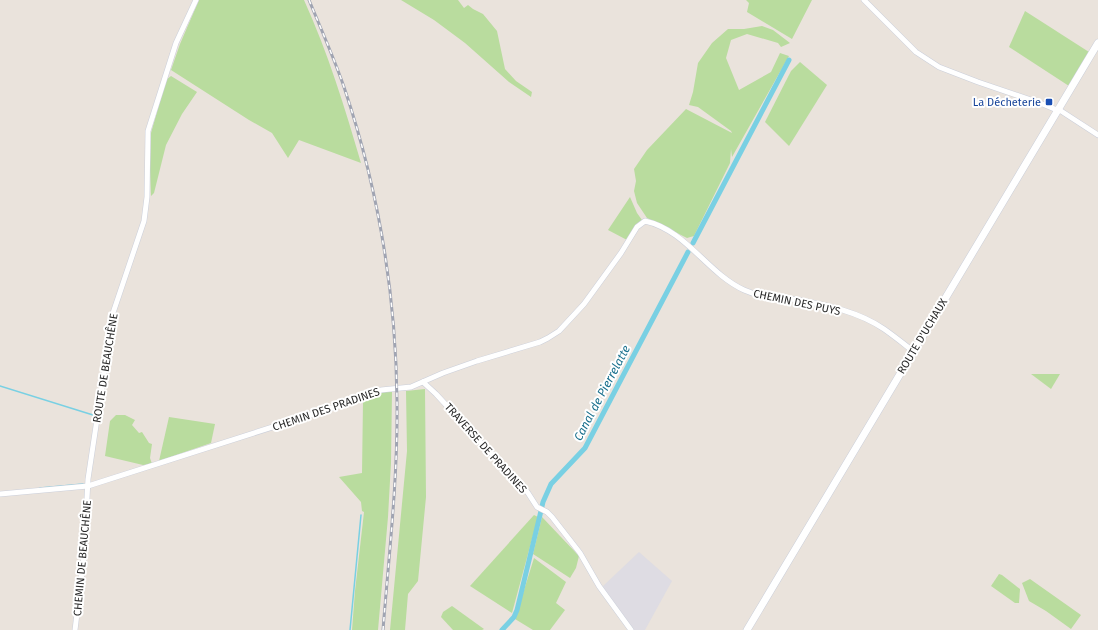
<svg xmlns="http://www.w3.org/2000/svg" width="1098" height="630" font-family="'Fira Sans',sans-serif">
  <rect width="100%" height="100%" fill="#eae3dc"/>
  <!-- industrial -->
  <path fill="#dedce3" d="M639,552L672,581L645,630H633L602,587Z"/>
  <!-- green -->
  <g fill="#b9dc9e">
    <path d="M199,0H304C328,53 345,108 361,163L299,140L288,158L272,133L249,120L171,70L180,44Z"/>
    <path d="M401,0H458L464,8L468,5L473,9L483,14L497,31L505,69L516,81L532,92L531,97L509,82L465,43L434,20Z"/>
    <path d="M746,0H812L792,39L747,12L749,3Z"/>
    <path d="M1025,11L1089,52L1069,86L1009,47Z"/>
    <path d="M762,26L773,30L790,43L781,47L778,43L747,34L731,40L726,58L739,90L771,72L780,53L789,56L732,157L731,149L730,163L694,236L687,238L647,218L637,203L634,191L636,181L634,169L647,150L686,109L732,133L731,131L698,107L689,105L693,92L698,63L712,43L728,29H744Z"/>
    <path d="M800,62L827,85L789,146L765,122L791,71Z"/>
    <path d="M171,76L197,92L182,114L166,145L154,193L151,196L150,170L151,133L166,80Z"/>
    <path d="M630,197L637,213L642,220L635,228L627,240L608,230Z"/>
    <path d="M1031,374H1060L1051,389Z"/>
    <path d="M425,389L426,497L418,581L408,594L405,630H390L407,451L406,391Z"/>
    <path d="M383,392H392L391,463L388,517L378,630H352L355,591L364,512L362,511L361,502L339,477L362,473L363,401Z"/>
    <path d="M116,415H125L135,420L132,425L139,433L142,432L149,443L152,444L150,458L152,464L143,465L105,456L110,421Z"/>
    <path d="M169,417L215,424L211,443L159,461Z"/>
    <path d="M534,515L538,517L512,613L470,586Z"/>
    <path d="M542,517L579,556L576,568L570,578L533,554Z"/>
    <path d="M534,558L566,582L556,603L565,610L550,630H533L515,619Z"/>
    <path d="M999,574L1002,575L1020,589L1019,603H1015L991,586Z"/>
    <path d="M1030,579L1081,615L1071,629L1046,611L1029,601L1022,583Z"/>
    <path d="M452,606L484,629L482,630H453L441,617L443,612Z"/>
  </g>
  <g fill="none" stroke-linecap="round" stroke-linejoin="round">
    <!-- stream -->
    <g stroke="#79d0e3" stroke-width="1.5">
      <path d="M0,386L93,415"/>
      <path d="M40,488L83,484"/>
      <path d="M350,630L361,515"/>
    </g>
    <!-- canal -->
    <g stroke="#79d0e3" stroke-width="5">
      <path d="M693,243L789,60"/>
      <path d="M502,630L514,617L517,610L540,515L543,502L551,484L585,448L688,252"/>
    </g>
    <!-- street casing -->
    <g stroke="#cbcfda" stroke-width="6">
      <g id="street">
        <path d="M864,0L916,52L939,67L978,82L1040,103L1057,110"/>
        <path d="M1058,109L1098,135"/>
        <path d="M423,382L436,394L484,446L514,476L528,493L537,507L547,512L552,517L580,553L599,586L631,630"/>
        <path d="M0,494L88,486L351,402L381,390L411,387L443,373L477,361L540,342L548,338L559,331L584,304L621,253L637,227L645,221C686,230 707,273 744,290C761,298 780,297 798,300C827,305 859,312 884,329C894,336 904,344 913,351"/>
        <path d="M75,630L84,556L88,479L113,313L144,221L147,197L148,131L176,43L196,0"/>
      </g>
    </g>
    <!-- secondary casing -->
    <g stroke="#cbcfda" stroke-width="8">
      <path id="secondary" d="M747,630L1098,43"/>
    </g>
    <!-- street -->
    <use href="#street" stroke="#fff" stroke-width="5"/>
    <!-- secondary -->
    <use href="#secondary" stroke="#fff" stroke-width="7"/>
    <!-- rail casing -->
    <g stroke="#a0a4b2" stroke-width="3">
      <path id="rail" d="M309,0C321,29 334,58 344,87C378,188 396,295 397,401C398,478 389,554 383,630"/>
    </g>
    <!-- rail -->
    <use href="#rail" stroke="#fff" stroke-width="1.5" stroke-dasharray="4.5" stroke-linecap="butt"/>
  </g>
  <!-- markers -->
  <rect fill="#1a4fb4" stroke="#fff" stroke-width="1.5" x="1045" y="98" width="8" height="8" rx="2"/>
  <g text-anchor="middle" stroke-width="4" stroke-linejoin="round" paint-order="stroke">
    <!-- transit labels -->
    <g font-size="11" fill="#164399" stroke="#fff" text-anchor="end">
      <text x="1041" y="106">La Décheterie</text>
    </g>
    <!-- street labels -->
    <g font-size="11" fill="#292929" stroke="#fff">
      <text transform="translate(797 302) rotate(12)" y="4">CHEMIN DES PUYS</text>
      <text transform="translate(922 336) rotate(-59)" y="4">ROUTE D'UCHAUX</text>
      <text transform="translate(105 368) rotate(-81)" y="4">ROUTE DE BEAUCHÊNE</text>
      <text transform="translate(326 409) rotate(-19)" y="4">CHEMIN DES PRADINES</text>
      <text transform="translate(486 448) rotate(48)" y="4">TRAVERSE DE PRADINES</text>
      <text transform="translate(82 558) rotate(-85)" y="4">CHEMIN DE BEAUCHÊNE</text>
    </g>
    <!-- water labels -->
    <g font-size="12" font-style="italic" fill="#1a708d" stroke="#fff">
      <text transform="translate(602 393) rotate(-62)" y="4">Canal de Pierrelatte</text>
    </g>
  </g>
</svg>
